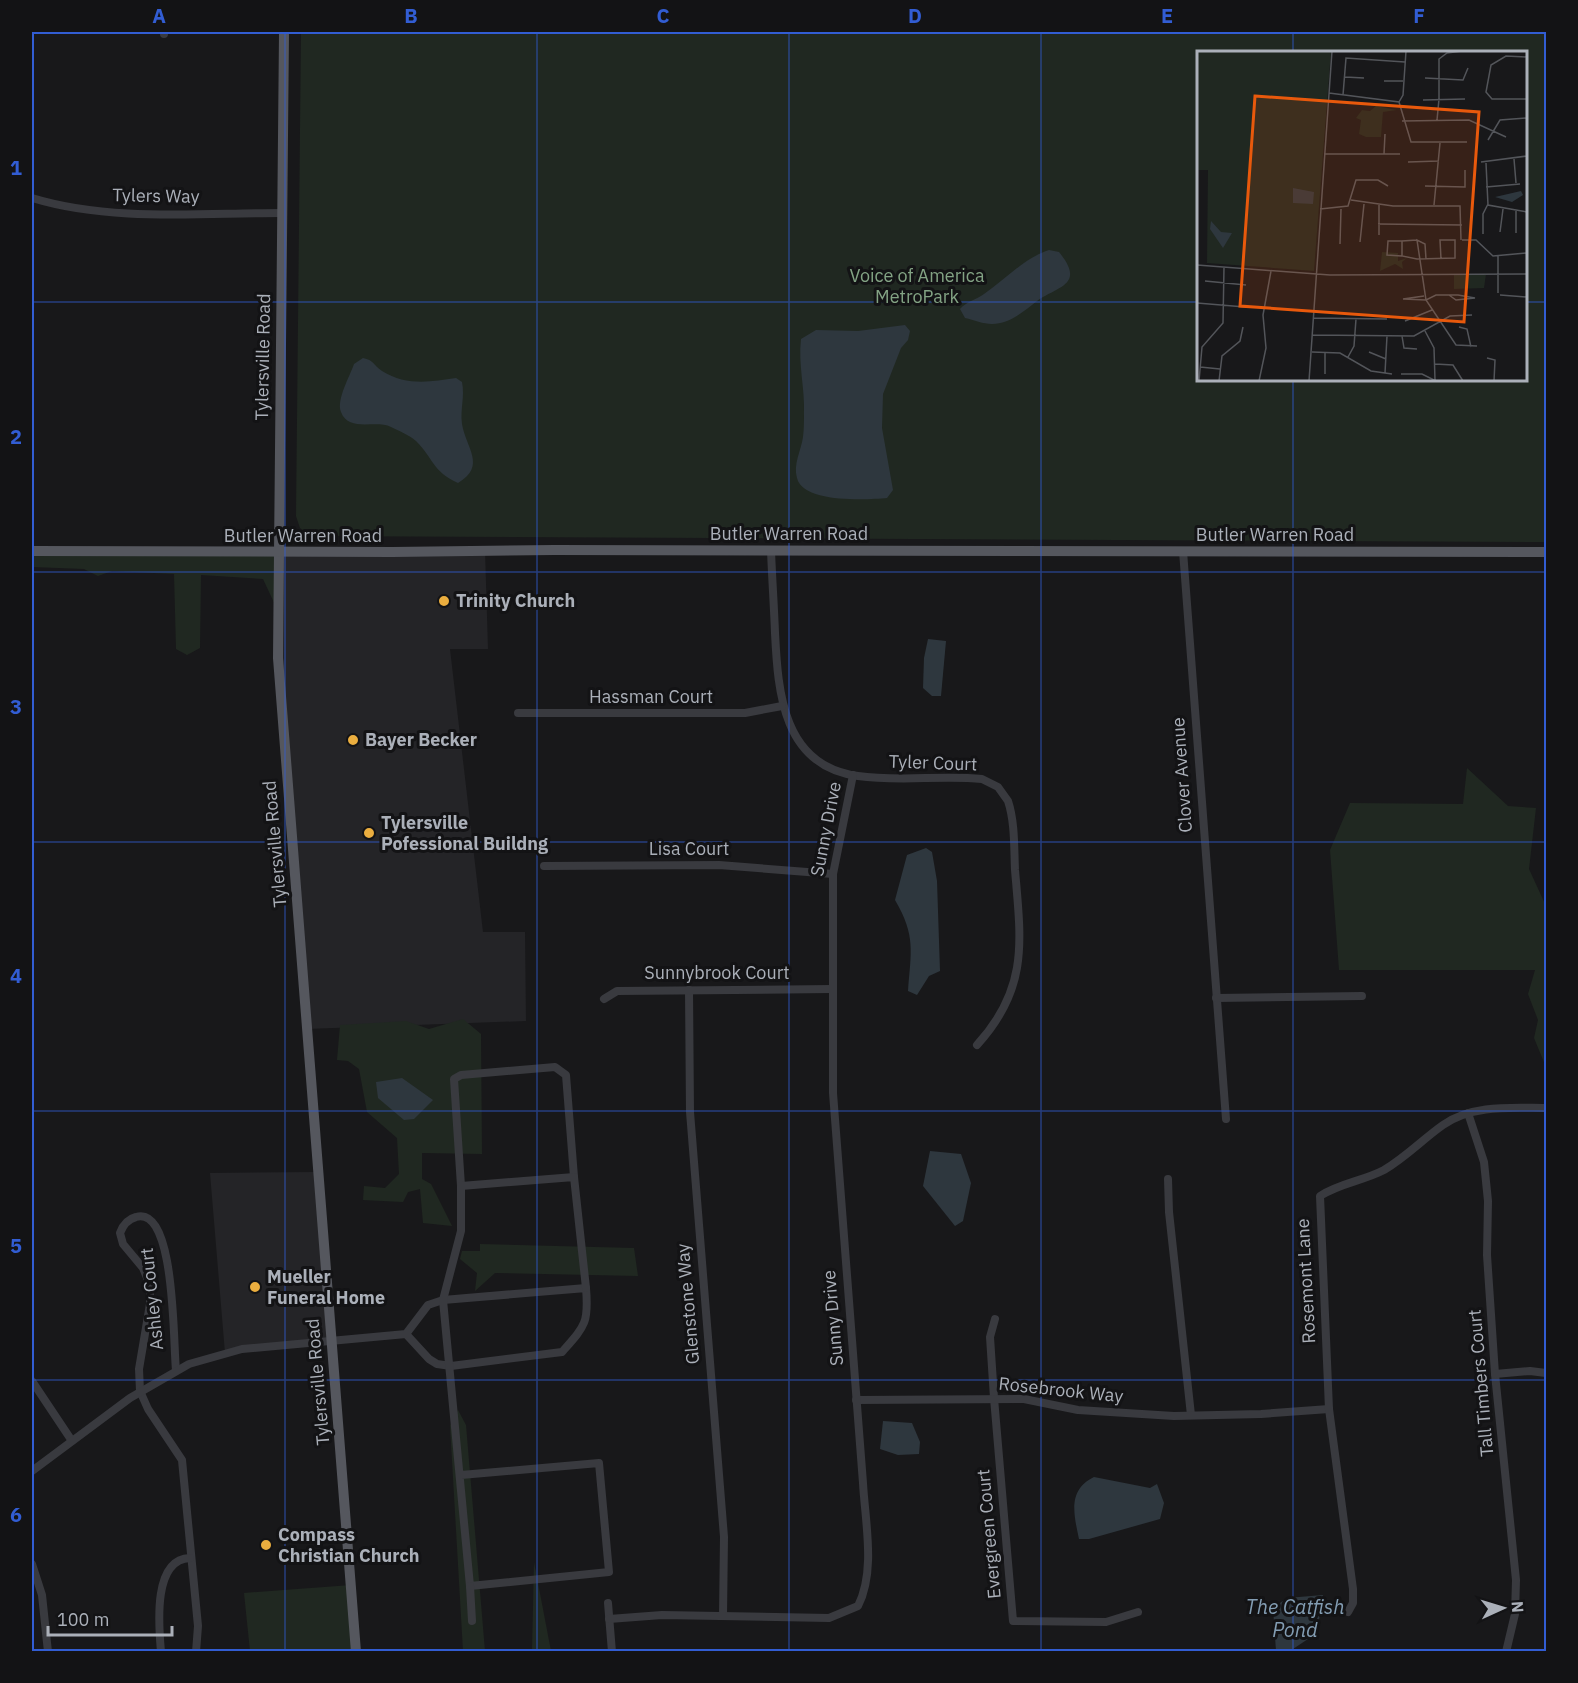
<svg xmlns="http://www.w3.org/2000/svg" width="1578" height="1683" font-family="'IBM Plex Sans',sans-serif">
  <rect width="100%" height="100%" fill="#18181a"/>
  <!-- built -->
  <g fill="#242427">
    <path d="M485,550L488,649H450L483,932H525L526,1021L306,1029L284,755L277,552Z"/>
    <path d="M317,1172L331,1340L225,1353L210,1173Z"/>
  </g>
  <!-- green -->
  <g fill="#202821" fill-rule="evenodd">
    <path d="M301,32H1546V542L310,536L300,528L296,516ZM1198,52H1526V380H1198Z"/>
    <path d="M32,551L277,552V609L263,579L201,575L200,648L187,655L176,649L174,574L112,571L98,576L84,569L32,567Z"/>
    <path d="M1467,768L1508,806L1536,808L1529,869L1546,906V1067L1534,1038L1538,1020L1528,994L1535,970H1339L1330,850L1350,803L1463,804Z"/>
    <path d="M463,1019L481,1034L482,1154L422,1153V1179L431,1184L452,1226L423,1223L420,1189L408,1192L403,1202L363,1200L364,1186L385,1188L399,1174L397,1138L367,1112L359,1069L348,1061L337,1060L340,1025L406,1021L429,1029Z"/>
    <path d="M480,1244L634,1248L638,1276L495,1273L475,1291L477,1273L460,1259L462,1251H480Z"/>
    <path d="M458,1410L466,1425L485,1651H463L450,1426Z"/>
    <path d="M534,1562L551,1651H532Z"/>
    <path d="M351,1585L356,1651H250L244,1593Z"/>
  </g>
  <!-- water -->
  <g fill="#2e373e">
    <path d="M1049,250L1059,252C1086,285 1058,286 1037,301C1024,311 1010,324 992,324C983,324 974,320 965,318L960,309C967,301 976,300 984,294C1006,279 1024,258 1049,250Z"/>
    <path d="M905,325L910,331L908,340L901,348L883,394L882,428L893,490L887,498C866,500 803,503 797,478C793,464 801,451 803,437C804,429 804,421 804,413C805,388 798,365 801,339L816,330L858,331Z"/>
    <path d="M363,358C374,360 373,365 382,371C406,386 430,382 456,378L462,382C465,397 460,409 462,424C466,448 487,466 458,483C432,471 434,459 416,441C409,435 399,431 391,427C376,419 349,433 341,412C336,400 350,376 354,364Z"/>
    <path d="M928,639L946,641L941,696H932L923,688L924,658Z"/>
    <path d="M926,848L932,852L937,881L940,971L929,976L917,995L908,991C911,951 916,936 895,900L907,855Z"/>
    <path d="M402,1078L433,1100L414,1119L404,1120L378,1098L376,1082Z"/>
    <path d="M930,1151L961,1154L971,1183L963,1221L955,1226L923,1186Z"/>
    <path d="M883,1421L912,1423L920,1442L919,1454L898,1455L880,1449Z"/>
    <path d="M1094,1477L1150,1488L1157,1484L1164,1503L1160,1519L1089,1539H1079C1074,1515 1067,1490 1094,1477Z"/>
    <path d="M1323,1595L1317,1633L1290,1651H1276L1273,1608L1287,1598Z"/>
  </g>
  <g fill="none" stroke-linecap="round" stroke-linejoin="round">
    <!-- minor -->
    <g stroke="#393a3f" stroke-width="8">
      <path d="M164,34V32"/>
      <path d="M32,198C111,222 198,213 281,213"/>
      <path d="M771,550C772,578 774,605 775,633C778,693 783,766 858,776C899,782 941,775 982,779L998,787L1008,801C1015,822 1014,848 1015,870C1021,941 1029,988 977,1045"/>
      <path d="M1183,551L1226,1119"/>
      <path d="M518,713H745L782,706"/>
      <path d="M544,866L719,865L833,874"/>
      <path d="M689,990L690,1112L724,1537L723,1616"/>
      <path d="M1216,998L1362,996"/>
      <path d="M604,999L617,991L832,989"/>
      <path d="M1468,1113L1484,1162L1488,1201L1487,1255L1495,1374L1516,1580L1515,1614L1506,1652"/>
      <path d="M1168,1179L1169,1212L1191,1415"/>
      <path d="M461,1186L454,1079L461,1075L555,1067L566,1075L574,1177"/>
      <path d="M995,1319L990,1337L994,1398L1013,1621L1106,1622L1138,1612"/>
      <path d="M176,1370C173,1345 176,1205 136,1217C128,1219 123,1225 120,1233L123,1244L143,1268L150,1285V1304L139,1369L140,1391L148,1409L182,1460L198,1626L196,1652"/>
      <path d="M1495,1374L1530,1371L1546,1373"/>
      <path d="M32,1381L72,1441"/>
      <path d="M856,1400L1024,1399L1078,1410L1174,1416L1261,1414L1329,1409"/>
      <path d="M32,1471L130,1398L189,1364L242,1349L406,1334L428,1305L443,1300L586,1288C589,1323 585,1326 562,1352L451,1366L437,1364L429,1359L406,1334"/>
      <path d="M461,1475L599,1463L609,1572L470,1586L443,1300L461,1231V1186L574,1177L586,1288"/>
      <path d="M32,1564L42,1595L48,1652"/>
      <path d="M470,1586L472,1621"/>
      <path d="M608,1603L612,1652"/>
      <path d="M1348,1612L1353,1603V1589L1329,1409L1320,1196C1340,1183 1363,1181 1384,1170C1406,1157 1423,1139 1443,1125C1472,1104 1513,1108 1546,1108"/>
      <path d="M609,1619L662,1615L829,1618L858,1606C876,1571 865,1521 863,1483L833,1093V874L853,775"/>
      <path d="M161,1652C159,1628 152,1559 190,1558"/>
    </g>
    <!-- major -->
    <g stroke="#55575e" stroke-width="10">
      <path d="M284,32L278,658L356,1652"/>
      <path d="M32,551L392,552L554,550L1546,552"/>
    </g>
  </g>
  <!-- grid -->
  <path fill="none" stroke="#325dd3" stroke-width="1.5" stroke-opacity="0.55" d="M285,32V1652M537,32V1652M789,32V1652M1041,32V1652M1293,32V52M32,302H1198M1526,302H1546M1293,380V1652M32,572H1546M32,842H1546M32,1111H1546M32,1380H1546"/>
  <!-- markers -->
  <g fill="#ebae3f" stroke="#131315" stroke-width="2">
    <circle cx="444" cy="601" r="6"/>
    <circle cx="353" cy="740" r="6"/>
    <circle cx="369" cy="833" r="6"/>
    <circle cx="255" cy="1287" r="6"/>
    <circle cx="266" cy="1545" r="6"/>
  </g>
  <g text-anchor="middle" stroke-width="6" stroke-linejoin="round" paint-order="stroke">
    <!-- street labels -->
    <g font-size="18" fill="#abb0b9" stroke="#131315">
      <text transform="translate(156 196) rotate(1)" y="6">Tylers Way</text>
      <text transform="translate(263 357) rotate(-89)" y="6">Tylersville Road</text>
      <text x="789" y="540">Butler Warren Road</text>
      <text x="1275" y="541">Butler Warren Road</text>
      <text x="303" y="542">Butler Warren Road</text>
      <text x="651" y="703">Hassman Court</text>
      <text transform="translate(933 763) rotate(2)" y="6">Tyler Court</text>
      <text transform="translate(1182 775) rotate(-94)" y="6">Clover Avenue</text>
      <text transform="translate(826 829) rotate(-79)" y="6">Sunny Drive</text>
      <text transform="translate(275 844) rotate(-95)" y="6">Tylersville Road</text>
      <text x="689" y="855">Lisa Court</text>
      <text x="717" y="979">Sunnybrook Court</text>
      <text transform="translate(1306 1281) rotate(-93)" y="6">Rosemont Lane</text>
      <text transform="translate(152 1299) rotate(-96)" y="6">Ashley Court</text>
      <text transform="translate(688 1304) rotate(-95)" y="6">Glenstone Way</text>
      <text transform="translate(833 1318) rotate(-95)" y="6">Sunny Drive</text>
      <text transform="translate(318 1382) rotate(-95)" y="6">Tylersville Road</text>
      <text transform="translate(1481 1383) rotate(-95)" y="6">Tall Timbers Court</text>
      <text transform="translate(1061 1390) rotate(6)" y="6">Rosebrook Way</text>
      <text transform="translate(989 1534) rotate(-95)" y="6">Evergreen Court</text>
    </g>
    <!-- park labels -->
    <g font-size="18" fill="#83a384" stroke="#131315">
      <text x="917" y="282">Voice of America<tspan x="917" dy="21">MetroPark</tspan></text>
    </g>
    <!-- poi labels -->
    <g font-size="18" font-weight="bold" fill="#abb0b9" stroke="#131315" text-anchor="start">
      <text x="456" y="607">Trinity Church</text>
      <text x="365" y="746">Bayer Becker</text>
      <text x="381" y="829">Tylersville<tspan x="381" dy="21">Pofessional Buildng</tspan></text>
      <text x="267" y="1283">Mueller<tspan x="267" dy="21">Funeral Home</tspan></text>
      <text x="278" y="1541">Compass<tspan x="278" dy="21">Christian Church</tspan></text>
    </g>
    <!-- water labels -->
    <g font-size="20" font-style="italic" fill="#839db3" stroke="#131315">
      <text x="1295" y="1614">The Catfish<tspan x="1295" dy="23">Pond</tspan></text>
    </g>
  </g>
  <!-- overview -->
  <g transform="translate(1197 51)">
    <rect width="330" height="330" fill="#18181a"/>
    <path d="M0,0H134L117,220L10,212L11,119H0ZM179,55L200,59L186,61L184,86H169L162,83L164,69L159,67L165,59L173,60ZM185,201L201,202V210L210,207L205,211L206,218L198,213L183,220ZM257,223H289L287,237L257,238Z" fill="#202821"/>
    <path d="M96,137L117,141L116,153L96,152ZM324,140L326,144L315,151L298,146ZM14,170L24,181L35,182L26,197L13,178Z" fill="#2e373e"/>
    <path fill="none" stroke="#53555a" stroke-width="1.5" d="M330,6L309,5L294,14L289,41L295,48H330M148,26L167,27M228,27L266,29L271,17M187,30H206M132,42L202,51L214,91H270M146,44L149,7L208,11M226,49L268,48M242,50V8L250,2L265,0M202,51L206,44L209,0M240,69L242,48M205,70L272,69L309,86M291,89L303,69L330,67M127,103H203M187,103L188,83M317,108L319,132M211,111L242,110M284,111L330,105M289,112L291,154L330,161M228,135L268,136V119M289,136L323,133M154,149L196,155H263L264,189M237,154L243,92M123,158L151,155L159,129H181L191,135M181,173L265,174M303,181L306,158M319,182V160M286,183V163L291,153M182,184V154M220,189L205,190V205L220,208L258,207V189H243L244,208M265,189H279L296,205L330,202M205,190H191L190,204L205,205M163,191L167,153M143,193L144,158M301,205V242M229,208L228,193L220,189L229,249L259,294L280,295M0,214L133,224L330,223M8,230L49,234M303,244L330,246M227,245L206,248L229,249L239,244H261L278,247L259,249L252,244M0,252L48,256M117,267L190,268M208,270L235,259M262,276L270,278L274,296M228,280L237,297L238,329M115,284L217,285L253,265L275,264M205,285L207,297L220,298M115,301L143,302L174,320L195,323M172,301L189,308M151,306L157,295L159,268M290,307L298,309L297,330M238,313L256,314L266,330M3,316L23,318M188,322L190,285M128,323V301M204,323H225L239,330M2,330L5,296L26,272L27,216M22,330L25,305L43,290L46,276M62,330L69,297L66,264L74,220M112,330L135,0"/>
    <path fill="#e8590c" fill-opacity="0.15" stroke="#e8590c" stroke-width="3" d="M58,45L282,61L267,271L43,255Z"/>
    <rect width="330" height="330" fill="none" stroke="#abb0b9" stroke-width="3"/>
  </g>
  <!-- border -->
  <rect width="1578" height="1683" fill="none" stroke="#131315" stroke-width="66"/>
  <!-- north arrow -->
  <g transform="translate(1503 1608) rotate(86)" stroke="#131315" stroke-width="4.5" paint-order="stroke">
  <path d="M0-4.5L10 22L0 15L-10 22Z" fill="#abb0b9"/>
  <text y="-9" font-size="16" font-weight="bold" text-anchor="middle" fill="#abb0b9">N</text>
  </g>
  <!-- scale -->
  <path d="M48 1626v9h124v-9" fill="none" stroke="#abb0b9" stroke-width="3"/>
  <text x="57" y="1626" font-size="18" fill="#abb0b9" stroke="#131315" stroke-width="4.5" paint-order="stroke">100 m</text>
  <rect x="33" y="33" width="1512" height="1617" fill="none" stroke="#325dd3" stroke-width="2"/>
  <g font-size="20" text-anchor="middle" font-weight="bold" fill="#325dd3">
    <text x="159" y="23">A</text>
    <text x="411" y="23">B</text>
    <text x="663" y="23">C</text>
    <text x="915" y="23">D</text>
    <text x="1167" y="23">E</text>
    <text x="1419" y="23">F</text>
    <text x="16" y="175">1</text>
    <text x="16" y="444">2</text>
    <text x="16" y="714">3</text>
    <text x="16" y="983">4</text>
    <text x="16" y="1253">5</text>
    <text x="16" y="1522">6</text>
  </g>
</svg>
